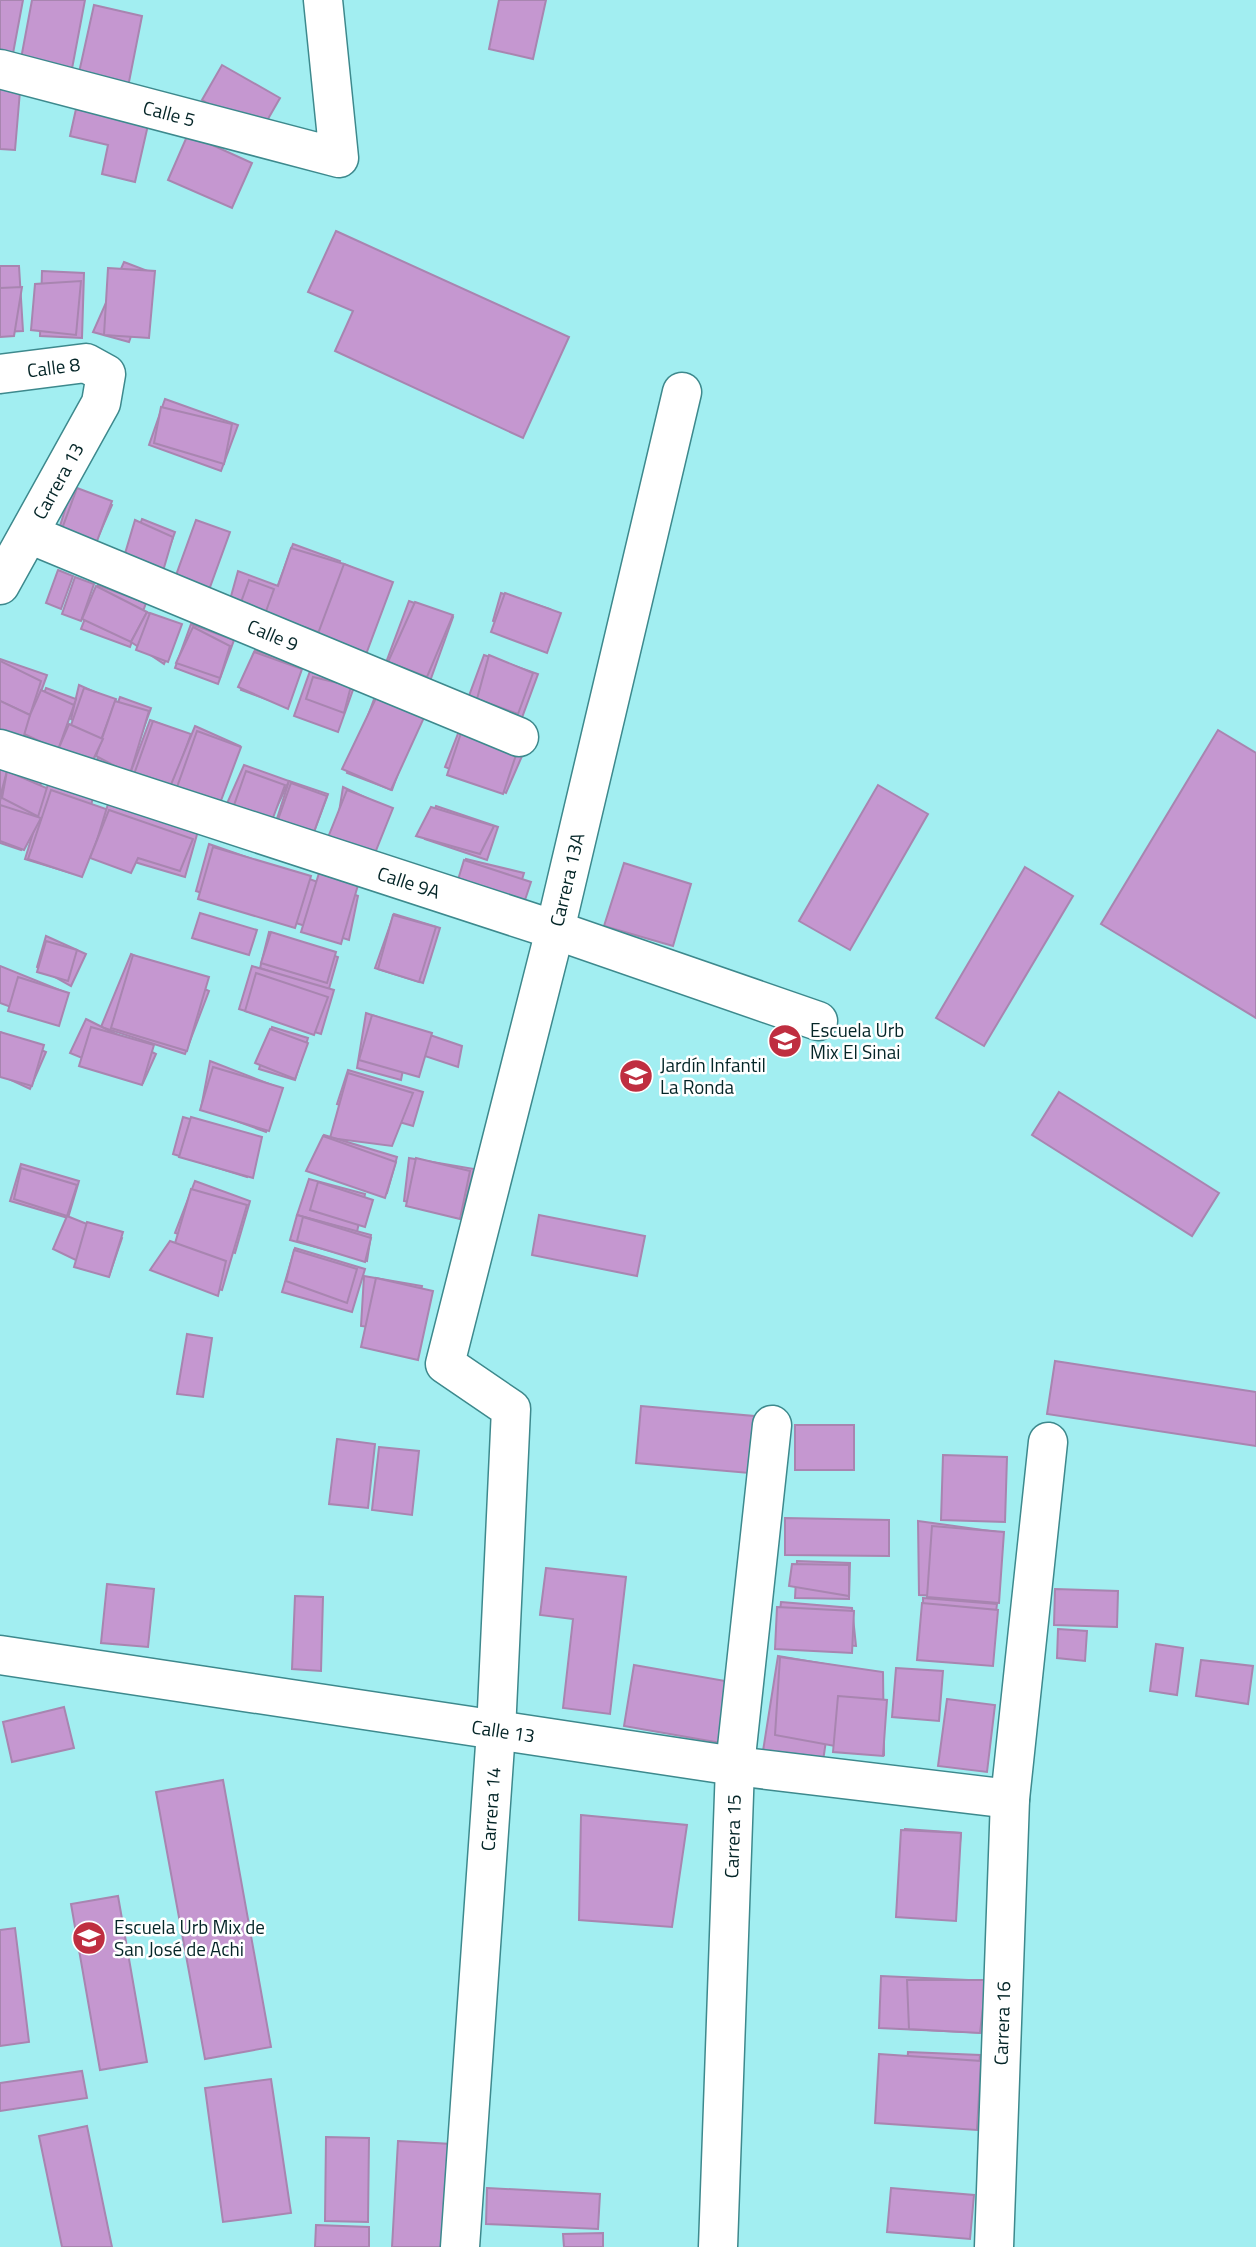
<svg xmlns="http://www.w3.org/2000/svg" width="1256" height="2247" font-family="'Titillium Web',sans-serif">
  <rect width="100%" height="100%" fill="#a2eef1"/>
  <!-- building -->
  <g fill="#c597d0" stroke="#a885b0" stroke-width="2">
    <path d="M0,0H23L11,64L0,62Z"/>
    <path d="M32,0H85L71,74L20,64Z"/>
    <path d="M499,0H546L533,59L489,49Z"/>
    <path d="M94,5L142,16L128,87L78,77Z"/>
    <path d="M222,65L280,98L260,133L202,100Z"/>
    <path d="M0,89L20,91L15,150L0,149Z"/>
    <path d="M76,109L148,125L135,182L102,174L108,145L70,136Z"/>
    <path d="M188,134L252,163L232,208L168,180Z"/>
    <path d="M336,231L569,337L523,438L335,351L353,311L308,292Z"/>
    <path d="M124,262L153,273L129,342L93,332Z"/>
    <path d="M0,266H19L23,331L0,332Z"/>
    <path d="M108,268L155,271L149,338L104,335Z"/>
    <path d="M42,271L84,273L82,338L40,336Z"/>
    <path d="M81,281L76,335L31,330L35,284Z"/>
    <path d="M22,287L14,336L0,337V288Z"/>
    <path d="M165,399L238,425L221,471L149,445Z"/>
    <path d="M161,407L232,424L224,464L154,443Z"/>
    <path d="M72,487L112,505L96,542L60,526Z"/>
    <path d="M77,488L112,501L94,549L59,537Z"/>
    <path d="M142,519L175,532L161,570L128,558Z"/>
    <path d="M135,520L173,537L163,571L124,557Z"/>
    <path d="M196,520L230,532L209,590L175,578Z"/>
    <path d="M293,544L340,561L315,633L267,615Z"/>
    <path d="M291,548L344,564L391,585L362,648L230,600L238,571L278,586Z"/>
    <path d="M344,564L393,582L365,657L316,639Z"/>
    <path d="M58,570L73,576L61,609L46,603Z"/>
    <path d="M75,577L94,584L81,621L62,614Z"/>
    <path d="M249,580L274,589L265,614L240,605Z"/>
    <path d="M98,585L146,603L130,647L81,629Z"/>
    <path d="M96,586L147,612L131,642L82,619Z"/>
    <path d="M501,593L550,609L537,637L493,621Z"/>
    <path d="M505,593L561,613L547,653L491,632Z"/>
    <path d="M409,601L453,617L429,684L384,668Z"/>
    <path d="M415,602L453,615L427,677L388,662Z"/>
    <path d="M147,612L179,630L164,664L131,642Z"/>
    <path d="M150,613L182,624L168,662L136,650Z"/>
    <path d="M191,624L234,640L218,684L175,668Z"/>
    <path d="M193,627L230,646L220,678L176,663Z"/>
    <path d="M255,650L302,667L288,707L241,690Z"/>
    <path d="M254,652L302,669L288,709L238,687Z"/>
    <path d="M484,655L538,674L520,723L466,704Z"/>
    <path d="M489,655L533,673L518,714L477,699Z"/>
    <path d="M0,659L47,675L23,741L0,732Z"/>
    <path d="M0,661L41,681L30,715L0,701Z"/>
    <path d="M310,671L354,687L338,732L294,716Z"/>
    <path d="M313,677L351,686L344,713L306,699Z"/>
    <path d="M79,685L115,701L103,739L71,719Z"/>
    <path d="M46,688L76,699L58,747L28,737Z"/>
    <path d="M84,688L116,699L94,759L63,748Z"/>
    <path d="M41,690L74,705L58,750L22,733Z"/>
    <path d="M377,691L422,708L392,790L347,773Z"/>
    <path d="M377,696L427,711L391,790L342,769Z"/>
    <path d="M120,697L151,708L128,771L97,760Z"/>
    <path d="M0,701L30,715L22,742L0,732Z"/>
    <path d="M115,701L149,711L130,774L96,756Z"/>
    <path d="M150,720L191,736L170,787L130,774Z"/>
    <path d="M153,721L191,734L169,794L132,780Z"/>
    <path d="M69,724L103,739L92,762L58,750Z"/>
    <path d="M195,726L240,746L215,806L170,787Z"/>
    <path d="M1218,730L1256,753V1018L1101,924Z"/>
    <path d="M197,731L241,747L219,806L176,790Z"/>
    <path d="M459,731L522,756L506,793L445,767Z"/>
    <path d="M461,733L517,752L503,794L447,775Z"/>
    <path d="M244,765L289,781L267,828L225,808Z"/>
    <path d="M0,769L7,771L0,797Z"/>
    <path d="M9,770L42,780L21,850L0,843V801Z"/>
    <path d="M7,771L51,790L41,818L2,798Z"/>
    <path d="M246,771L285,785L270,826L232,811Z"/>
    <path d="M49,781L94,795L71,873L25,859Z"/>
    <path d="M289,781L328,794L311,840L275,825Z"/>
    <path d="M291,783L327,796L311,840L275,828Z"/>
    <path d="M878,785L928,814L850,950L799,921Z"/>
    <path d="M343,787L386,807L370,859L334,844Z"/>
    <path d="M51,790L109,810L82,877L28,859Z"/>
    <path d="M347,790L393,808L371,863L325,845Z"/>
    <path d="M108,804L198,831L185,877L94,850Z"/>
    <path d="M0,805L41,818L24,850L0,841Z"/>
    <path d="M436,806L498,827L487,860L425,839Z"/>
    <path d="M431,807L494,826L480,854L416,836Z"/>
    <path d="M109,810L193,839L180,871L138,858L131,873L90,858Z"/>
    <path d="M209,844L358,896L349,940L196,891Z"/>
    <path d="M213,847L311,876L295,928L198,899Z"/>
    <path d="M466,859L524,873L513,909L460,890Z"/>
    <path d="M464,860L531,882L520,915L454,893Z"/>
    <path d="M624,863L691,884L673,946L604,926Z"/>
    <path d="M1025,867L1073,896L984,1046L936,1018Z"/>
    <path d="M319,873L358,885L341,944L301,932Z"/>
    <path d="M200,913L257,930L249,955L192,938Z"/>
    <path d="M394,914L440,928L423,983L375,968Z"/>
    <path d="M393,915L436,927L419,982L378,969Z"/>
    <path d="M269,932L338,957L328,992L260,968Z"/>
    <path d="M271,932L336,952L327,983L261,963Z"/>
    <path d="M46,936L86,954L71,986L37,967Z"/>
    <path d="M46,941L77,950L68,981L37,972Z"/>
    <path d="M131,954L209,991L185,1054L101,1027Z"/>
    <path d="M133,955L209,977L187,1051L111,1028Z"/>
    <path d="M0,966L67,993L55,1023L0,1003Z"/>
    <path d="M252,966L334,990L321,1034L239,1009Z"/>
    <path d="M256,973L328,997L314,1035L245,1011Z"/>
    <path d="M18,977L69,993L59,1026L8,1011Z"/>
    <path d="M366,1013L462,1046L458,1067L407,1050L401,1080L357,1068Z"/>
    <path d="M372,1015L432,1033L419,1077L359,1060Z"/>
    <path d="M86,1019L156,1054L143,1083L70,1053Z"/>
    <path d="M91,1027L154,1045L142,1085L79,1066Z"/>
    <path d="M272,1027L308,1038L295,1080L259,1069Z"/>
    <path d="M270,1029L308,1043L295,1079L255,1063Z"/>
    <path d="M0,1032L46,1052L30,1089L0,1075Z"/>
    <path d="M0,1032L44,1045L32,1086L0,1077Z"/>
    <path d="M210,1061L280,1088L266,1132L201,1108Z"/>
    <path d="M213,1067L283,1088L269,1131L200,1110Z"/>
    <path d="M348,1070L423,1092L413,1126L337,1104Z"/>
    <path d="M348,1073L413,1093L392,1146L330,1138Z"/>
    <path d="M1059,1092L1219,1193L1192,1236L1032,1135Z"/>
    <path d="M183,1117L258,1139L247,1177L173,1154Z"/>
    <path d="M191,1117L262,1137L253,1178L179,1157Z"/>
    <path d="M324,1135L397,1157L387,1193L313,1171Z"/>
    <path d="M323,1136L396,1162L385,1198L306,1171Z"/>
    <path d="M409,1158L474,1169L462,1214L404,1201Z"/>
    <path d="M416,1158L470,1171L460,1219L406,1206Z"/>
    <path d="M21,1164L79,1181L68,1218L10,1201Z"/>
    <path d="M21,1168L77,1185L67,1216L14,1199Z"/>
    <path d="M309,1179L365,1194L357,1232L297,1215Z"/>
    <path d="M195,1181L250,1201L235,1253L175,1233Z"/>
    <path d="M318,1182L373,1200L365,1227L310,1210Z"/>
    <path d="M191,1189L247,1205L222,1290L166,1274Z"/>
    <path d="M297,1215L371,1235L367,1261L290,1240Z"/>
    <path d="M539,1215L645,1236L637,1276L532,1255Z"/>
    <path d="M67,1216L122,1238L109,1276L53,1249Z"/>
    <path d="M303,1217L371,1238L365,1262L297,1241Z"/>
    <path d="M87,1222L123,1232L109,1277L74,1267Z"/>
    <path d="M170,1241L226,1261L218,1296L150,1270Z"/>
    <path d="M295,1248L365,1269L352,1312L282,1292Z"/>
    <path d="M294,1250L357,1269L347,1303L286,1281Z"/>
    <path d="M364,1276L422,1286L410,1333L361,1326Z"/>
    <path d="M376,1278L433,1291L418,1360L361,1347Z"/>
    <path d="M187,1334L212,1338L203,1397L177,1394Z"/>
    <path d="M1055,1361L1256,1392V1446L1047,1414Z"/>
    <path d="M641,1406L754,1416L749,1473L636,1463Z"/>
    <rect x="795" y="1425" width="59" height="45"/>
    <path d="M337,1439L375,1444L368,1508L329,1504Z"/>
    <path d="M379,1447L419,1451L412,1515L372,1510Z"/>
    <path d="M943,1455L1007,1457L1005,1522L941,1520Z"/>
    <path d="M785,1518L889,1520V1556L785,1555Z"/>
    <path d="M918,1521L998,1532V1599L919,1595Z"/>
    <path d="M932,1526L1004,1532L999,1603L927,1597Z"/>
    <path d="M797,1561L850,1563L849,1599L795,1598Z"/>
    <path d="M792,1564L849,1565V1596L789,1586Z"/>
    <path d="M546,1568L626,1577L610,1714L563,1708L573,1619L540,1615Z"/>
    <path d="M107,1584L154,1589L148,1647L101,1643Z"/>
    <path d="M1055,1589L1118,1591L1117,1627L1054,1625Z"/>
    <path d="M295,1596L323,1597L321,1671L292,1669Z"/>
    <path d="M923,1598L997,1604L991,1654L924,1650Z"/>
    <path d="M781,1602L852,1608L856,1646L777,1640Z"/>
    <path d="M922,1603L998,1610L993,1666L917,1660Z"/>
    <path d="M777,1607L854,1611L852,1653L775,1649Z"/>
    <path d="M1058,1629L1087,1631L1085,1661L1057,1658Z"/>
    <path d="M1156,1644L1183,1648L1177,1695L1150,1691Z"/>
    <path d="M778,1656L837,1666L823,1761L763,1751Z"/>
    <path d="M780,1657L883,1672L884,1755L775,1735Z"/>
    <path d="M1201,1660L1253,1666L1248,1704L1196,1696Z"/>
    <path d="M634,1665L731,1682L721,1743L624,1726Z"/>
    <path d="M896,1668L943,1671L939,1721L892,1717Z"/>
    <path d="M838,1696L887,1700L883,1756L833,1752Z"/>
    <path d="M947,1699L995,1705L987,1772L938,1766Z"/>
    <path d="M64,1707L74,1748L12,1762L3,1722Z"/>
    <path d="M223,1780L271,2047L205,2059L156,1792Z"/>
    <path d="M581,1815L687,1825L672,1927L579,1920Z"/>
    <path d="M905,1829L961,1833L953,1911L903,1903Z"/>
    <path d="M901,1830L961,1833L956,1921L896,1917Z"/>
    <path d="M118,1896L147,2062L100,2070L71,1904Z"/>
    <path d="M15,1928L29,2042L0,2046V1930Z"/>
    <path d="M881,1976L989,1981L987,2033L879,2028Z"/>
    <path d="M907,1980H986L980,2033L909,2029Z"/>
    <path d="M908,2052L980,2055L976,2121L903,2115Z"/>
    <path d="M879,2054L981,2061L977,2130L875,2123Z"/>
    <path d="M82,2071L87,2098L0,2111V2083Z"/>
    <path d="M271,2079L291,2213L223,2222L205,2088Z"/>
    <path d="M87,2126L112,2247H62L39,2136Z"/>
    <path d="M326,2137L369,2138L368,2222L325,2221Z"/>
    <path d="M398,2141L452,2144L446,2247H392Z"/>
    <path d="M487,2188L600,2194L598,2229L486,2224Z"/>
    <path d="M891,2188L974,2195L970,2239L887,2232Z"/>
    <path d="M316,2225L369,2227V2247H315Z"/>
    <path d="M603,2233V2247H564L563,2234Z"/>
  </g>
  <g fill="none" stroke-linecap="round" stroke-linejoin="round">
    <!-- street casing -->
    <g stroke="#3d898d" stroke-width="41">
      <g id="street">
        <path id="s1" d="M0,69L339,158L323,0"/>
        <path id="s2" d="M0,374L86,363L106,374L101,403L0,585"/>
        <path id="s3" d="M29,534L519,737"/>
        <path id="s4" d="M0,749L555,930L818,1021"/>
        <path id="s5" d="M0,1655L735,1766L1010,1799"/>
        <path id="s6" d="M460,2247L496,1731L511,1409L445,1364L555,930L682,392"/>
        <path id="s7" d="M718,2247L735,1766L772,1425"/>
        <path id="s8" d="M994,2247L1010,1799L1048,1442"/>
      </g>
    </g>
    <!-- street -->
    <use href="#street" stroke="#fff" stroke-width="38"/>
  </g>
  <!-- icons -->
  <defs>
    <g id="school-disc" transform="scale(1.75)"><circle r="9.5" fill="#bf2e40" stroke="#fff"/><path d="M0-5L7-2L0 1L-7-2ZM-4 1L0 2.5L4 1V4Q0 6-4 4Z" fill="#fff"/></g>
  </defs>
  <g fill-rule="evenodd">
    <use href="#school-disc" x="785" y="1041"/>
    <use href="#school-disc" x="636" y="1076"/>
    <use href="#school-disc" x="89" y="1938"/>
  </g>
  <g text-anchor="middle" stroke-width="5" stroke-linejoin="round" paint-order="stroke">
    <!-- street labels -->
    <g font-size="19" fill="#042527" stroke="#fff">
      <text dy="7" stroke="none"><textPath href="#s1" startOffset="175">Calle 5</textPath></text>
      <text dy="7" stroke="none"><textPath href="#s2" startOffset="54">Calle 8</textPath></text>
      <text transform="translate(58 481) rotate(-61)" y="7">Carrera 13</text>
      <text dy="7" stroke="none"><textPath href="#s3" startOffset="264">Calle 9</textPath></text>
      <text dy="7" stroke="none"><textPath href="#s6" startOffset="1419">Carrera 13A</textPath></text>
      <text dy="7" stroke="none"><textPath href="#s4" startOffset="430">Calle 9A</textPath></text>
      <text dy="7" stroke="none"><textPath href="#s5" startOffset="509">Calle 13</textPath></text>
      <text dy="7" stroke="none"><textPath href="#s6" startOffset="439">Carrera 14</textPath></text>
      <text dy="7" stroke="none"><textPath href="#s7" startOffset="411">Carrera 15</textPath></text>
      <text dy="7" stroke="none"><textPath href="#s8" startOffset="224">Carrera 16</textPath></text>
    </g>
    <!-- poi labels -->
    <g font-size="19" fill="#042527" stroke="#fff" text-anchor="start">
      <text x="810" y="1037">Escuela Urb<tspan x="810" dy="22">Mix El Sinai</tspan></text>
      <text x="660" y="1072">Jardín Infantil<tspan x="660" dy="22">La Ronda</tspan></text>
      <text x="114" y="1934">Escuela Urb Mix de<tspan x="114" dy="22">San José de Achi</tspan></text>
    </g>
  </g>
</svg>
